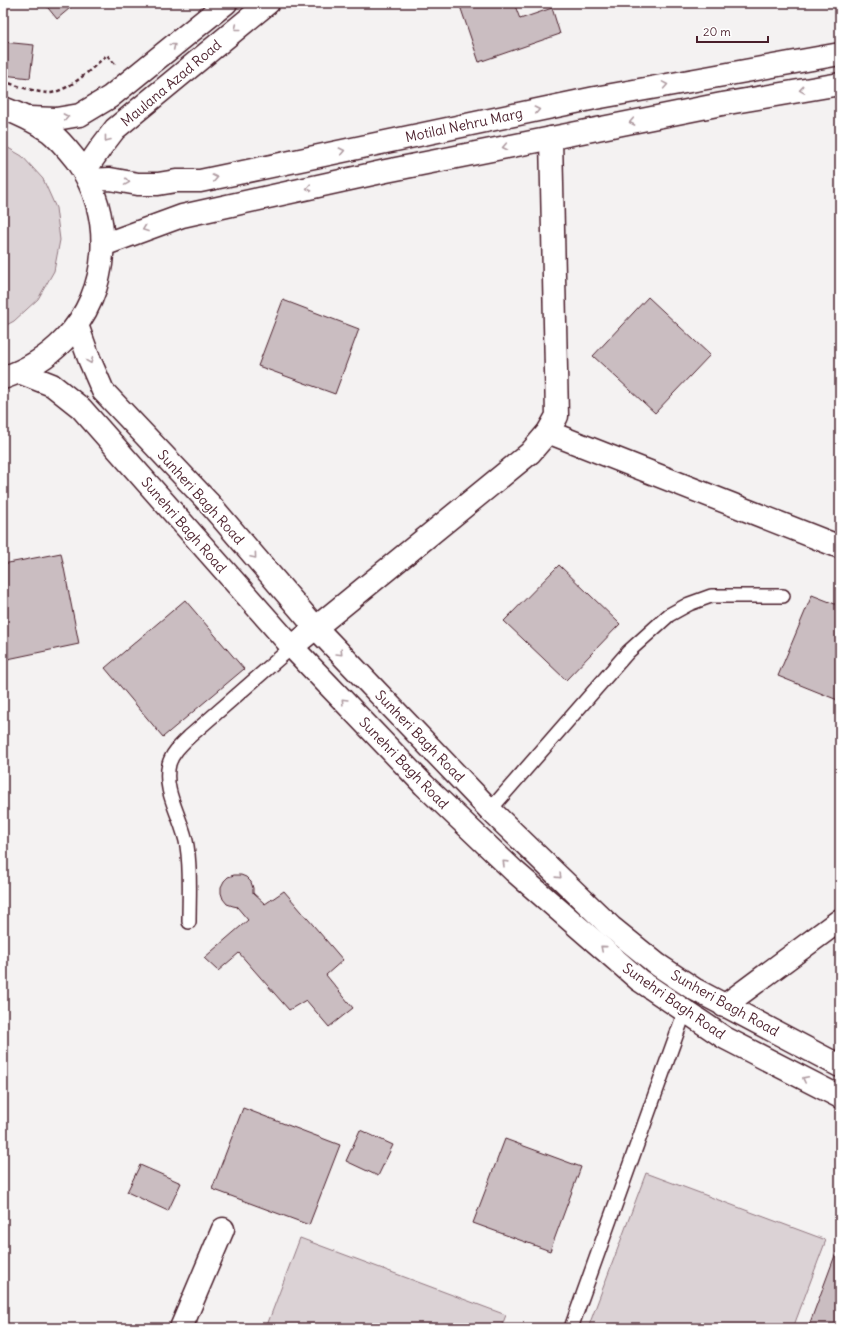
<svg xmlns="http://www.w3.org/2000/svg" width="843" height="1331" font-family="Delius,sans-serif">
  <rect width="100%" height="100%" fill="#f4f2f2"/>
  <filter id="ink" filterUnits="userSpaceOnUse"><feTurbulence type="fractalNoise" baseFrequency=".025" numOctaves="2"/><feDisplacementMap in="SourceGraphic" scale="8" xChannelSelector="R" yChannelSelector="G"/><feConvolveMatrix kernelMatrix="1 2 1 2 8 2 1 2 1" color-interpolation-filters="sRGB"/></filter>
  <g filter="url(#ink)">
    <!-- green -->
    <g fill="#dbd2d5" stroke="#927880">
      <path d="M3,145L22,156L43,179L56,208L60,240L54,271L38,299L14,321L3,327Z"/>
      <path d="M646,1173L826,1240L793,1328H588Z"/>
      <path d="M300,1238L506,1315L501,1328H266Z"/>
    </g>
    <!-- building -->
    <g fill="#cabdc1" stroke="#4a1f2b">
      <path d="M44,3H76L57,19Z"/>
      <path d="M459,3H514L520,19L552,8L560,34L479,62Z"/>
      <path d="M3,42L34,45L30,78L3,75Z"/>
      <path d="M648,297L710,355L655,413L593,356Z"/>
      <path d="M283,300L359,329L335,394L258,366Z"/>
      <path d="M61,553L79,644L3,660V564Z"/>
      <path d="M559,565L620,624L566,680L504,621Z"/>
      <path d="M812,595L840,606V701L778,676Z"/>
      <path d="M185,600L244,669L163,737L105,668Z"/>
      <path d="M234,875H241L246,877L251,882L253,888V893L265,904L284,891L343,960L326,975L353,1008L329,1027L306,1000L289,1010L239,953L218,971L204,958L248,920L237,907H238L233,906L227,904L223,899L221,893V887L224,881L228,877Z"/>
      <path d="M243,1108L340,1145L309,1225L212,1189Z"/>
      <path d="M360,1130L393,1145L378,1176L346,1161Z"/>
      <path d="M505,1139L581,1167L550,1251L473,1223Z"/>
      <path d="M140,1165L181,1183L168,1211L127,1192Z"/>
      <path d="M840,1242V1328H808Z"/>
    </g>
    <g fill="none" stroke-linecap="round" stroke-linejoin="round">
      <!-- lane casing -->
      <g stroke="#4a1f2b" stroke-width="16">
        <g id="lane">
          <path d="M490,810L628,652L669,615L689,604L711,596H783"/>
          <path d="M189,922C189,897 191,871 187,846C183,819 162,792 169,764C172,753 181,745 189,737L292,647"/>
          <path d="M571,1328L685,1011"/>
        </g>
      </g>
      <!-- street casing -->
      <g stroke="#4a1f2b" stroke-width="25">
        <g id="street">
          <path d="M548,432L840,547"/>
          <path d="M292,647L530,453L548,432L557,416L551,138"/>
          <path d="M724,1006L840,920"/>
          <path d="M181,1328L223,1229"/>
        </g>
      </g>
      <!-- secondary casing -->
      <g stroke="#4a1f2b" stroke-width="25">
        <g id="secondary">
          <path d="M3,108C19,114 34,121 49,131C59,139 68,150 76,160C115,214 111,292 64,340C47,358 26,370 3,378"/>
          <path d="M29,118L56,119L80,115L110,97L226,3"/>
          <path d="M84,172L102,146L115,129L268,3"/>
          <path d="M88,180L110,179L138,184H158L176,181H200L595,98L840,54"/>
          <path d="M103,245L182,216L386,171L722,104L840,84"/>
          <path d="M77,325L90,361L103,391L208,502L316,628L490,810L611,927L658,965L694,989L840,1066"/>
          <path d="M19,372L52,385L81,408L292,647L424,785L514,871L639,980L725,1038L840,1097"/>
        </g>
      </g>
      <!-- path -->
      <path stroke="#4a1f2b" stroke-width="2.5" stroke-dasharray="4 3" stroke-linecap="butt" d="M3,81C14,85 41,94 51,93C72,89 92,68 107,55L115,64"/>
      <!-- lane -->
      <use href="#lane" stroke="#fff" stroke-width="13"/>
      <!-- street -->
      <use href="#street" stroke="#fff" stroke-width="22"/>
      <!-- secondary -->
      <use href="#secondary" stroke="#fff" stroke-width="22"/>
    </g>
    <!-- one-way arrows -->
    <defs><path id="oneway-chevron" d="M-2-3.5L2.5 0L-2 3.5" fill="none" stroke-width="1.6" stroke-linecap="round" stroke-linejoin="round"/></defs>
    <g stroke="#ae9aa0">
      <use href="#oneway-chevron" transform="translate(237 28) rotate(141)"/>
      <use href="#oneway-chevron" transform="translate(173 46) rotate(-39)"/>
      <use href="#oneway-chevron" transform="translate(665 85) rotate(-10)"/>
      <use href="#oneway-chevron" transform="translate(802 90) rotate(171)"/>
      <use href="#oneway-chevron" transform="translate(537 110) rotate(-12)"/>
      <use href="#oneway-chevron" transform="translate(66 117) rotate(-11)"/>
      <use href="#oneway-chevron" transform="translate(632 122) rotate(169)"/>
      <use href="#oneway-chevron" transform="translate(107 139) rotate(128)"/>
      <use href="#oneway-chevron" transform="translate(505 147) rotate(169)"/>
      <use href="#oneway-chevron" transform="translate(342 151) rotate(-12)"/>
      <use href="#oneway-chevron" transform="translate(215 178) rotate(-12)"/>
      <use href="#oneway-chevron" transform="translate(127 182) rotate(9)"/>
      <use href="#oneway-chevron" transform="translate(309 188) rotate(168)"/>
      <use href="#oneway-chevron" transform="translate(145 229) rotate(160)"/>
      <use href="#oneway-chevron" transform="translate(90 361) rotate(68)"/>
      <use href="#oneway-chevron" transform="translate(254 556) rotate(50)"/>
      <use href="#oneway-chevron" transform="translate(340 653) rotate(46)"/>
      <use href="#oneway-chevron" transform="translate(344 701) rotate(-134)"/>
      <use href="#oneway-chevron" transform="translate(505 863) rotate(-136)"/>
      <use href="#oneway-chevron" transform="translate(559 876) rotate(44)"/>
      <use href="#oneway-chevron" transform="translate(603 948) rotate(-139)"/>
      <use href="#oneway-chevron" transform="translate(805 1079) rotate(-153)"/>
    </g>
  </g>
  <g text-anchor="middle" stroke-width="3" stroke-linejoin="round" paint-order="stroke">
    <!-- street labels -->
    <g font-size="14" fill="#4a1f2b" stroke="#fff">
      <text transform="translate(171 83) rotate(-40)" y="5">Maulana Azad Road</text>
      <text transform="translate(464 125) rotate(-12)" y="5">Motilal Nehru Marg</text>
      <text transform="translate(201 497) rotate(48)" y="5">Sunheri Bagh Road</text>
      <text transform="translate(184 525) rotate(49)" y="5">Sunehri Bagh Road</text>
      <text transform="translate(420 736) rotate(46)" y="5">Sunheri Bagh Road</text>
      <text transform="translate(404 763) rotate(46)" y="5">Sunehri Bagh Road</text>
      <text transform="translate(674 1001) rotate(35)" y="5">Sunehri Bagh Road</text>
      <text transform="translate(725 1003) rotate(29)" y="5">Sunheri Bagh Road</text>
    </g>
  </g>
  <!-- margin -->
  <rect width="843" height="1331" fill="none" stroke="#fff" stroke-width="16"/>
  <rect x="8" y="8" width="827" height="1315" fill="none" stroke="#4a1f2b" stroke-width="1.5" filter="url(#ink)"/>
  <!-- scale -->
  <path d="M697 36v6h71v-6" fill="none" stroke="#4a1f2b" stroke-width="2"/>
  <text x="703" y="36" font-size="12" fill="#4a1f2b" stroke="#ffffff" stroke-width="3" paint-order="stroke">20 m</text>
</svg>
